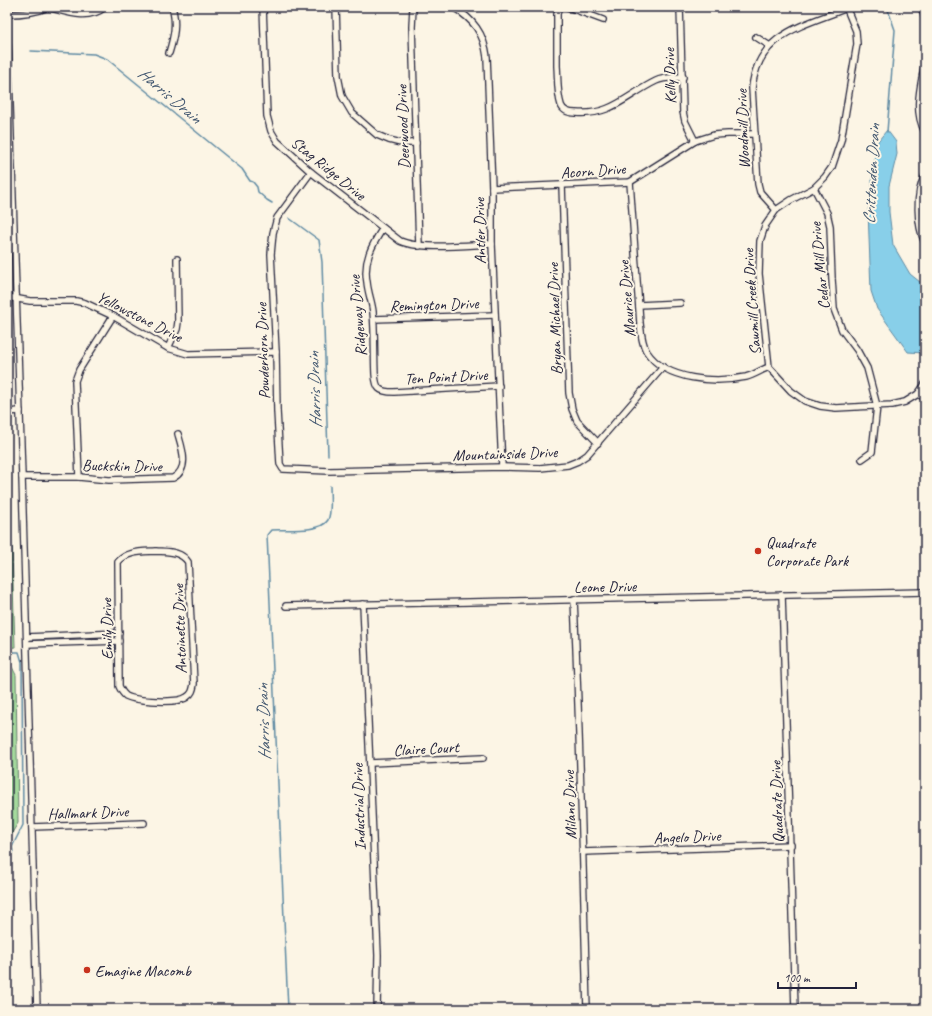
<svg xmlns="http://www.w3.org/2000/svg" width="932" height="1016" font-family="Caveat,sans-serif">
  <rect width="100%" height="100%" fill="#fcf5e5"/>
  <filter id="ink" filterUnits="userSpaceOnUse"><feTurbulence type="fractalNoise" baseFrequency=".025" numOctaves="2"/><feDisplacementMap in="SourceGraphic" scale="8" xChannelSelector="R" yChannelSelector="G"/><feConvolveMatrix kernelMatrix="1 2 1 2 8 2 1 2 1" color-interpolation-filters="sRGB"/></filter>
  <g filter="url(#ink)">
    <!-- green -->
    <g fill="#a4d99c" stroke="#637e6c">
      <path d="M11,519L15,647L7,648V520Z"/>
      <path d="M7,662L12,667L16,675L18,823L7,841Z"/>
    </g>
    <!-- water -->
    <path fill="#88cfe9" stroke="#5f8aa3" d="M887,130L896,142L897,154L889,186V212L893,245L910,274L925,286V349L924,353L908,352L877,309L871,291L868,210L872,195V177L878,141Z"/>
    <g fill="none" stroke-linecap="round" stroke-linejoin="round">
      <!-- stream -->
      <g stroke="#5f8aa3" stroke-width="1.5">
        <path d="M887,7L895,30L887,132"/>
        <path d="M31,51L94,54L107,59L242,169L250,181L253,182L257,187L258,192L267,200L272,203"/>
        <path d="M289,218L319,240L322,262L328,455"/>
        <path d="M7,652H19L22,662L23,825L12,847L13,853"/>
        <path d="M288,1009L267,535L271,530C286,529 320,533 328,520C332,512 330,494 330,486"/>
      </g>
      <!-- minor casing -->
      <g stroke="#22223b" stroke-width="8">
        <g id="minor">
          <path d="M47,7C67,12 87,21 105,7"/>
          <path d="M263,7L267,116L271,131L277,141L311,172L400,241C420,250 468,245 492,244"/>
          <path d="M336,7L338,76L342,96L352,113L377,135L389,140L401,143H416"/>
          <path d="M413,7L412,27L419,246"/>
          <path d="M453,7C473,19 484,33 487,57L492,188V244L502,467"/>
          <path d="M559,7L557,14C557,31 557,48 557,66C558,78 557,93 561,105C563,111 570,113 576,113C611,116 627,95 656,81C664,77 674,78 683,77"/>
          <path d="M568,7L603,20"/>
          <path d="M680,7L683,112L685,121L695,141"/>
          <path d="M846,7L856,31L857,44L841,140L832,167L825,177L814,188L791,200L776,210L765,226L760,241L759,274L769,367L791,391L805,401L820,406L836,408L892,405L905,402L918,394L925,384"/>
          <path d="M921,7L925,18"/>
          <path d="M7,12L22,477L37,1009"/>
          <path d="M7,14C22,14 35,13 48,7"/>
          <path d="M756,37L770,46"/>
          <path d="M169,53C174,37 177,23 172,7"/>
          <path d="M925,62C921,86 913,110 925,132"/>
          <path d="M311,172L277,218L273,233L271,254L276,352L277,411L280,464L283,469L329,471L502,467L540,468L568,465L578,461L587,455L663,367"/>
          <path d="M925,176C915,193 917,226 925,243"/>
          <path d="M630,182L640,323C641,333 642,344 647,352C666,381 716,383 746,377C754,375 761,370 769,367"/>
          <path d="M562,185L569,393L572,409L577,421L598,443"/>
          <path d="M492,188L630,182L695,141L714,135L728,134H755"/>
          <path d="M814,188L827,213L830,226L832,279L834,309L842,330L857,350L867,368L877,406L872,452L862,459"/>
          <path d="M776,210L760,192L758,184L752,88C758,33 803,26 847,8"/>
          <path d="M383,228C372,245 363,261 367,282C368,293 372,302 373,312C375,333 374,354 375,374C376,389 379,392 394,392L499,386"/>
          <path d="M7,297L30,301H76L85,303L113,316L168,348L188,354L276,352"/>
          <path d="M639,305L680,303"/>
          <path d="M374,319L495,315"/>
          <path d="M168,348L177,329L178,322L177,259"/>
          <path d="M918,394L925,398"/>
          <path d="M7,412L20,411"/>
          <path d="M22,477H79L109,480L173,478C190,469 182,448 178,434"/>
          <path d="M79,477L75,381L79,370L113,316"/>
          <path d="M156,551C168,552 181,551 188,562L194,684C193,690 192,694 187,697C178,704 136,701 126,696C122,693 121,690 119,686L118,562C127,551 142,552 156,551Z"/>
          <path d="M782,595L795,1009"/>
          <path d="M574,599C580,736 583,872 587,1009"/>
          <path d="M363,604L378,955L377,1009"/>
          <path d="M286,606L925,592"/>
          <path d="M27,637L119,633"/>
          <path d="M27,644L119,641"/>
          <path d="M370,763L483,758"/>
          <path d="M32,827L144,823"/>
          <path d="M583,852L791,845"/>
        </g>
      </g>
      <!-- minor -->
      <use href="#minor" stroke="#fcf5e5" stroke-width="5.5"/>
    </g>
  </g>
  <!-- markers -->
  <g fill="#c8321e" stroke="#fcf5e5" stroke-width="1.5">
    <circle cx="758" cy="551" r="4"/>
    <circle cx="87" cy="970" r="4"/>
  </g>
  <g text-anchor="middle" stroke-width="4" stroke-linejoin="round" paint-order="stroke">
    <!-- street labels -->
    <g font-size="16" fill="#22223b" stroke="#fcf5e5">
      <text transform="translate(669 76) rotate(-92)" y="6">Kelly Drive</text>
      <text transform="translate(402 127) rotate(-92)" y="6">Deerwood Drive</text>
      <text transform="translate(742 129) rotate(-92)" y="6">Woodmill Drive</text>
      <text transform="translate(329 168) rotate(39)" y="6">Stag Ridge Drive</text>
      <text transform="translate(593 170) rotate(-4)" y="6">Acorn Drive</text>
      <text transform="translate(479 231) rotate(-91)" y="6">Antler Drive</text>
      <text transform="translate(819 266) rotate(-96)" y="6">Cedar Mill Drive</text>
      <text transform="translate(626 299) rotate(-95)" y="6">Maurice Drive</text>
      <text transform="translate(751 302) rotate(-94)" y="6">Sawmill Creek Drive</text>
      <text transform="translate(434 304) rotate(-2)" y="6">Remington Drive</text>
      <text transform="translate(140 316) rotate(27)" y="6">Yellowstone Drive</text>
      <text transform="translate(357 316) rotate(-95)" y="6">Ridgeway Drive</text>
      <text transform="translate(554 319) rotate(-92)" y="6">Bryan Michael Drive</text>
      <text transform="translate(262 351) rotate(-92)" y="6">Powderhorn Drive</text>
      <text transform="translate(446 376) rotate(-3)" y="6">Ten Point Drive</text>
      <text transform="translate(505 453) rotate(-2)" y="6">Mountainside Drive</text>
      <text transform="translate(122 465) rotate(1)" y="6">Buckskin Drive</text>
      <text transform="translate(605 586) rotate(-1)" y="6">Leone Drive</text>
      <text transform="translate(106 629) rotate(-91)" y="6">Emily Drive</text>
      <text transform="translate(179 629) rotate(-92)" y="6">Antoinette Drive</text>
      <text transform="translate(426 748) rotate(-3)" y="6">Claire Court</text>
      <text transform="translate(776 802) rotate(-92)" y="6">Quadrate Drive</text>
      <text transform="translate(569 805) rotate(-92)" y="6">Milano Drive</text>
      <text transform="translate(358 807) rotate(-92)" y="6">Industrial Drive</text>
      <text transform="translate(88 812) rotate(-2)" y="6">Hallmark Drive</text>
      <text transform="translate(687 836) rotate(-2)" y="6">Angelo Drive</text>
    </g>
    <!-- poi labels -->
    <g font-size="16" fill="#22223b" stroke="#fcf5e5" text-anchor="start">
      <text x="766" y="548">Quadrate<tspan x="766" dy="18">Corporate Park</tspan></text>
      <text x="95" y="976">Emagine Macomb</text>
    </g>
    <!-- water labels -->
    <g font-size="17" font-style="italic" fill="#41566f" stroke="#fcf5e5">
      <text transform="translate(170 95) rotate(40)" y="6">Harris Drain</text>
      <text transform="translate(871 174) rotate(-87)" y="6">Crittenden Drain</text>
      <text transform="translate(314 390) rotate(-92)" y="6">Harris Drain</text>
      <text transform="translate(263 722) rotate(-92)" y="6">Harris Drain</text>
    </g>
  </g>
  <!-- margin -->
  <rect width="932" height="1016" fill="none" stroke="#fcf5e5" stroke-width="24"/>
  <rect x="12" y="12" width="908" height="992" fill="none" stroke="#22223b" stroke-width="1.5" filter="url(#ink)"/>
  <!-- scale -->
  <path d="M778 982v6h78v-6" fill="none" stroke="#22223b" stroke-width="2"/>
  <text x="784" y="982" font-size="12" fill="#22223b" stroke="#fcf5e5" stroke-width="3" paint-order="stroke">100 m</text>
</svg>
